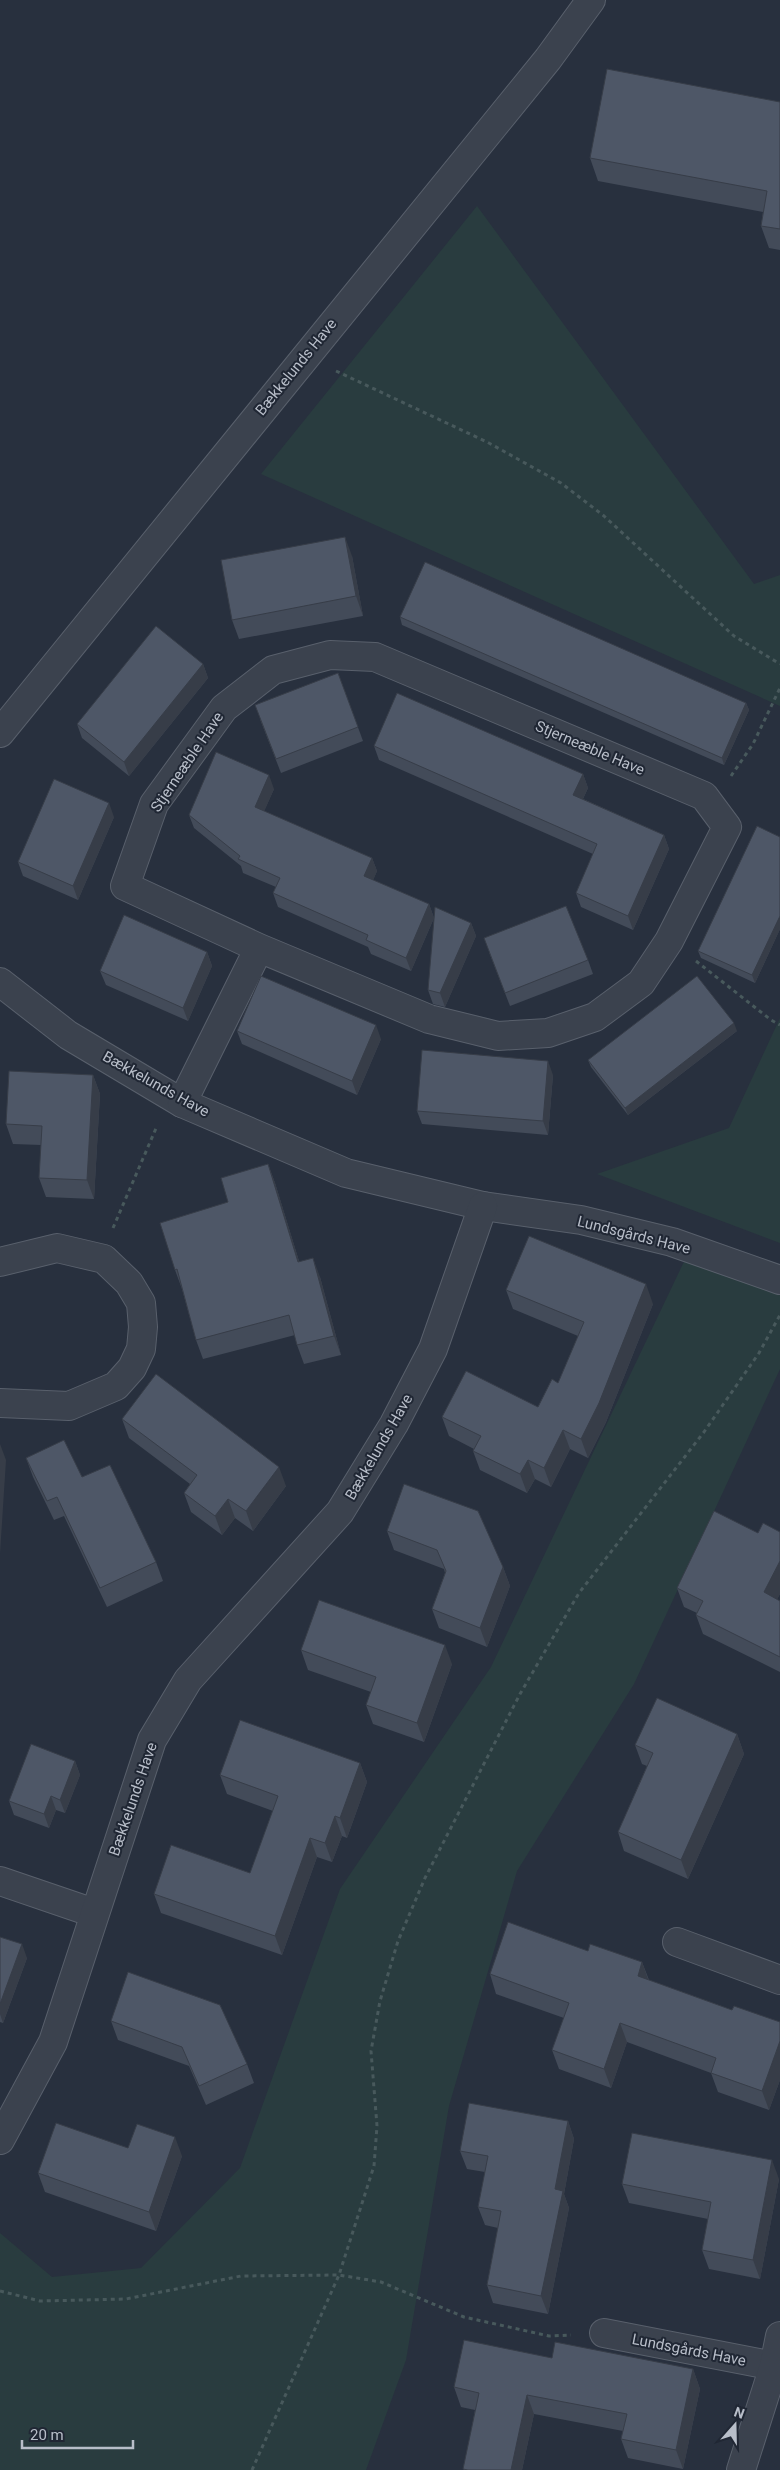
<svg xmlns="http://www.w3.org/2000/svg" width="780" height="2470" font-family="Roboto,sans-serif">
  <rect width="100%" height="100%" fill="#28303e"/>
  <!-- green -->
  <g fill="#293c3f">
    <path d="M477,206L754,584L780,575V706L261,474Z"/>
    <path d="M780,1018V1243L597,1174L729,1128Z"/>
    <path d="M690,1249L780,1280V1369L634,1684L517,1871L449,2106L406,2360L366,2470H0V2233L52,2277L141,2268L240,2168L340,1889L491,1667Z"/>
  </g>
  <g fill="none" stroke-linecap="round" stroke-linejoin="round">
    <!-- minor casing -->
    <g stroke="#59606c" stroke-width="30">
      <g id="minor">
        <path d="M0,733L548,59L591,0"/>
        <path d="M0,982L68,1035L182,1103L346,1173L483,1206L581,1220L672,1242L780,1280"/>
        <path d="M182,1103L259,948L429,1019L498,1036L548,1033L595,1017L641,983L669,941L727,827L704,796L375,657L330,655L273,670L224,708L154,804L125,886L259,948"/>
        <path d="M0,1262L57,1248L104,1259L129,1283L141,1303L143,1327L141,1349L132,1368L116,1386L69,1406L0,1403"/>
        <path d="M0,1881L94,1913"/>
        <path d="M677,1942L780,1980"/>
        <path d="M0,2140L53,2042L152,1740L188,1680L340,1512L394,1424L433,1349L483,1206"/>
        <path d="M604,2333L774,2366"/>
        <path d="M741,2470L774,2366L780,2336"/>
      </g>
    </g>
    <!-- path -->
    <g stroke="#48595c" stroke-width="3" stroke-dasharray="4 4" stroke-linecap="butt">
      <path d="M336,371L487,442L561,483L604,516L734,636L780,664"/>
      <path d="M731,776L753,744L780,688"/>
      <path d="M696,961L771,1020L780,1025"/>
      <path d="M113,1228L157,1126"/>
      <path d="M0,2291L40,2301L126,2299L241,2276L339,2275L381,2282L464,2317L549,2336L571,2335"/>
      <path d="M252,2470L339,2275L374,2166L377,2126L371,2051L380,2001L398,1941L425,1878L520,1694L579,1593L704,1432L759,1353L780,1315"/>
    </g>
    <!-- minor -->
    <use href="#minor" stroke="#3b424e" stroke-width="28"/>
  </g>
  <!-- wall -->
  <g fill="#434b59">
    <path d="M780,102V250L769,248L761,226L763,212L598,181L590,158Z"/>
    <path d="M352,556L363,616L239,639L232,620Z"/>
    <path d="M400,617L746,703L749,710L724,765L402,625Z"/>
    <path d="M203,664L208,678L129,776L82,738L77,724Z"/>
    <path d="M338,673L363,741L281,773L260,719Z"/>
    <path d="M374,746L583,774L588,788L583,799L664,835L669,849L633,930L581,907L576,893L593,854L379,760Z"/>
    <path d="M274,789L264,811L372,858L377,871L373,880L429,904L434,918L411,971L371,954L368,947L278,907L273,893L276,887L243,873L241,866L194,828L189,815Z"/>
    <path d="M114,817L78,900L23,876L18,862Z"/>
    <path d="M780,837V929L755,983L701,958L698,951Z"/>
    <path d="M471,923L476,936L445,1007L433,1004L428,990Z"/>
    <path d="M207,952L212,966L188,1021L106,985L100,971Z"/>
    <path d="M489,952L588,960L593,974L510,1006Z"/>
    <path d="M237,1031L381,1039L357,1095L242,1044Z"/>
    <path d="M737,1031L628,1115L591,1067L588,1060Z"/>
    <path d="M93,1075L100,1094L94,1199L46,1197L39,1178L41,1145L13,1144L6,1124Z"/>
    <path d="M553,1075L548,1135L422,1124L417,1111Z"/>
    <path d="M268,1164L275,1183L299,1261L320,1277L341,1355L304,1364L297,1345L295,1335L203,1359L196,1340L182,1289L175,1270L228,1202Z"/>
    <path d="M506,1290L653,1304L606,1422L588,1458L570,1449L551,1487L535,1479L527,1493L480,1470L473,1451L474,1449L449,1436L442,1417L538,1407L558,1383L578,1336L513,1309Z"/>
    <path d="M122,1419L286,1486L253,1531L235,1518L222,1535L191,1512L184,1493L190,1484L129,1438Z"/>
    <path d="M26,1458L82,1477L156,1562L163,1581L107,1607L64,1516L54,1520L33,1477Z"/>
    <path d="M387,1531L503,1567L510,1586L487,1647L439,1628L432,1609L445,1573L444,1569L394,1550Z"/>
    <path d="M780,1532V1594L777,1599L780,1601V1672L703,1634L696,1615L697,1613L684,1607L677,1588L758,1533Z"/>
    <path d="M301,1650L452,1664L424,1742L373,1724L366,1705L371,1692L308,1670Z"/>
    <path d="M737,1734L744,1754L688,1879L624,1851L618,1832L647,1766L642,1764L635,1745Z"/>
    <path d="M75,1761L80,1775L65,1813L56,1810L49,1828L14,1815L9,1801Z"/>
    <path d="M360,1763L367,1782L347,1838L342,1836L332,1862L317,1857L282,1955L161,1913L154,1894L250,1873L273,1811L227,1794L220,1775Z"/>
    <path d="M0,1937L27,1958L3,2023L0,2022Z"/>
    <path d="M588,1951L642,1962L649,1980L732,2010L780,2022V2080L769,2110L718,2092L711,2073L627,2042L611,2088L559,2069L552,2050L564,2018L496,1994L490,1974Z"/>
    <path d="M111,2021L247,2064L254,2083L206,2105L189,2066L118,2040Z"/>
    <path d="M568,2121L574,2139L564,2194L569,2208L548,2314L493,2303L487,2285L498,2228L485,2225L478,2207L485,2172L467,2169L460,2151Z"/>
    <path d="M128,2148L182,2156L156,2231L45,2192L38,2173Z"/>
    <path d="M779,2179L760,2279L709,2269L702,2250L708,2219L629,2203L622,2184Z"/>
    <path d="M552,2358L693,2369L700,2389L683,2469L628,2458L621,2439L623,2431L534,2414L522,2470H464L475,2410L461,2407L454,2387Z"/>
  </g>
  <!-- shaded-wall -->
  <g fill="#373d48">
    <path d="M345,537L352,556L363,616L356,596Z"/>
    <path d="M203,664L208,678L129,776L124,762Z"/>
    <path d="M746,703L749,710L724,765L722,758Z"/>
    <path d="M583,774L588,788L578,809L573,795Z"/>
    <path d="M269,775L274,789L260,821L255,807Z"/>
    <path d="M109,803L114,817L78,900L73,886Z"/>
    <path d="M664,835L669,849L633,930L628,916Z"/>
    <path d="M372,858L377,871L369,890L364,876Z"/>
    <path d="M429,904L434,918L411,971L406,958Z"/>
    <path d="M780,916V929L755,983L752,975Z"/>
    <path d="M471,923L476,936L445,1007L440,993Z"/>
    <path d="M207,952L212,966L188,1021L183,1008Z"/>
    <path d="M734,1023L737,1031L628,1115L625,1108Z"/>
    <path d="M376,1025L381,1039L357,1095L352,1081Z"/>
    <path d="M548,1061L553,1075L548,1135L543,1121Z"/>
    <path d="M93,1075L100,1094L94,1199L87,1180Z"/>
    <path d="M268,1164L275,1183L305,1281L298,1262Z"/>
    <path d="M313,1258L320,1277L341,1355L334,1336Z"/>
    <path d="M646,1284L653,1304L606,1422L588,1458L581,1439Z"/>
    <path d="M563,1430L570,1449L551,1487L544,1468Z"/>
    <path d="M0,1444L6,1460L0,1554Z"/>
    <path d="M528,1460L535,1479L527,1493L520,1474Z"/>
    <path d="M279,1467L286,1486L253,1531L246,1511Z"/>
    <path d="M228,1499L235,1518L222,1535L215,1516Z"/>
    <path d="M780,1561V1594L771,1612L764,1592Z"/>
    <path d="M503,1567L510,1586L487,1647L480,1628Z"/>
    <path d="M445,1645L452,1664L424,1742L417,1723Z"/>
    <path d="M737,1734L744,1754L688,1879L681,1860Z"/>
    <path d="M75,1761L80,1775L65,1813L60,1800Z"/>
    <path d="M360,1763L367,1782L347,1838L340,1818Z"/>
    <path d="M51,1796L56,1810L49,1828L44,1814Z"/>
    <path d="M335,1816L342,1836L332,1862L325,1843Z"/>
    <path d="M310,1838L317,1857L282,1955L275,1936Z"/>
    <path d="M22,1944L27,1958L3,2023L0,2014V2004Z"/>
    <path d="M642,1962L649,1982L638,1976Z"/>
    <path d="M620,2023L627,2042L611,2088L604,2069Z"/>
    <path d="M780,2041V2080L769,2110L762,2091Z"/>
    <path d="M568,2121L574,2139L564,2194L569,2208L548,2314L541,2296L555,2189Z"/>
    <path d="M175,2137L182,2156L156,2231L149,2212Z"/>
    <path d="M772,2160L779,2179L760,2279L753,2260Z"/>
    <path d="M693,2369L700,2389L683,2469L676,2450Z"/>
    <path d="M527,2395L534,2414L522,2470H511Z"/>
  </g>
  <!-- building -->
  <g fill="#4e5767" stroke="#373d48">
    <path d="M607,69L780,102V229L761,226L767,191L590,158Z"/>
    <path d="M345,537L356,596L232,620L221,560Z"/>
    <path d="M425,562L746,703L722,758L400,617Z"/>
    <path d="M156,626L203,664L124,762L77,724Z"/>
    <path d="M338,673L358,727L276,759L255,705Z"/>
    <path d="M397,693L583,774L573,795L664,835L628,916L576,893L597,844L374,746Z"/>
    <path d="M216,752L269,775L255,807L372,858L364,876L429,904L406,958L366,940L368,935L273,893L280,878L238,859L240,856L189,815Z"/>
    <path d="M54,779L109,803L73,886L18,862Z"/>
    <path d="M757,826L780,837V916L752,975L698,951Z"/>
    <path d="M566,906L588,960L505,993L484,938Z"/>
    <path d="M435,907L471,923L440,993L428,990Z"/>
    <path d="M124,915L207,952L183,1008L100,971Z"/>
    <path d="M261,976L376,1025L352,1081L237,1031Z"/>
    <path d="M697,976L734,1023L625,1108L588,1060Z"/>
    <path d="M422,1050L548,1061L543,1121L417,1111Z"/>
    <path d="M9,1071L93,1075L87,1180L39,1178L42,1126L6,1124Z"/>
    <path d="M268,1164L298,1262L313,1258L334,1336L297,1345L289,1315L196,1340L177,1269L175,1270L160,1223L228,1202L221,1178Z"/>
    <path d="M529,1236L646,1284L599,1403L581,1439L563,1430L544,1468L528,1460L520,1474L473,1451L481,1436L442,1417L466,1371L538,1407L552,1379L558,1383L584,1322L506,1290Z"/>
    <path d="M156,1374L279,1467L246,1511L228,1499L215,1516L184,1493L197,1475L122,1419Z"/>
    <path d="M64,1440L82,1477L110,1465L156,1562L100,1588L57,1497L47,1501L26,1458Z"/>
    <path d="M404,1484L478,1511L503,1567L480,1628L432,1609L446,1571L437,1550L387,1531Z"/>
    <path d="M714,1511L758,1533L763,1523L780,1532V1561L764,1592L780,1601V1657L696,1615L703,1601L677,1588Z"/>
    <path d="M319,1600L445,1645L417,1723L366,1705L376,1677L301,1650Z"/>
    <path d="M657,1698L737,1734L681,1860L618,1832L653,1753L635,1745Z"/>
    <path d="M240,1720L360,1763L340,1818L335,1816L325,1843L310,1838L275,1936L154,1894L171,1845L250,1873L278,1796L220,1775Z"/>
    <path d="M31,1744L75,1761L60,1800L51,1796L44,1814L9,1801Z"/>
    <path d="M508,1922L588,1951L590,1944L642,1962L638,1976L732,2010L734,2006L780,2022V2041L762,2091L711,2073L716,2058L620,2023L604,2069L552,2050L569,2003L490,1974Z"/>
    <path d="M0,1937L22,1944L0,2004Z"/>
    <path d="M128,1972L220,2005L247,2064L199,2086L182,2047L111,2021Z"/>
    <path d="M469,2103L568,2121L555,2189L563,2191L541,2296L487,2285L501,2211L478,2207L488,2156L460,2151Z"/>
    <path d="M56,2123L128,2148L137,2124L175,2137L149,2212L38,2173Z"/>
    <path d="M632,2133L772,2160L753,2260L702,2250L711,2202L622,2184Z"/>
    <path d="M464,2340L552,2358L555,2342L693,2369L676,2450L621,2439L627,2414L527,2395L511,2470H468L463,2469L479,2393L454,2387Z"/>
  </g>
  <g text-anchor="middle" stroke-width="4" stroke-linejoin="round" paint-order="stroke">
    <!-- street labels -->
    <g font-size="15" fill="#b8bec9" stroke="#202734">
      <text transform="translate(296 367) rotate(-51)" y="5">Bækkelunds Have</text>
      <text transform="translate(590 748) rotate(23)" y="5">Stjerneæble Have</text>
      <text transform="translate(187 762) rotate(-56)" y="5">Stjerneæble Have</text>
      <text transform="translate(156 1084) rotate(29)" y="5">Bækkelunds Have</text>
      <text transform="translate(634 1235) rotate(14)" y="5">Lundsgårds Have</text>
      <text transform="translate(379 1447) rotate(-60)" y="5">Bækkelunds Have</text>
      <text transform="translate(133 1799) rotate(-71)" y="5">Bækkelunds Have</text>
      <text transform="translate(689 2350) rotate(11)" y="5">Lundsgårds Have</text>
    </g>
  </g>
  <!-- north arrow -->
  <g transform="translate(735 2425) rotate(20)" stroke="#202734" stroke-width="4" paint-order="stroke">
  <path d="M0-4L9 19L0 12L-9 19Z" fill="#b8bec9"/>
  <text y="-8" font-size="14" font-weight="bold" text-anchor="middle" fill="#b8bec9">N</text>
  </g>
  <!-- scale -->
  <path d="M22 2440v8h111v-8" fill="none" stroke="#b8bec9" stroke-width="2.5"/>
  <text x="30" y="2440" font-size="15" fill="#b8bec9" stroke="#202734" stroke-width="4" paint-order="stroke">20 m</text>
</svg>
